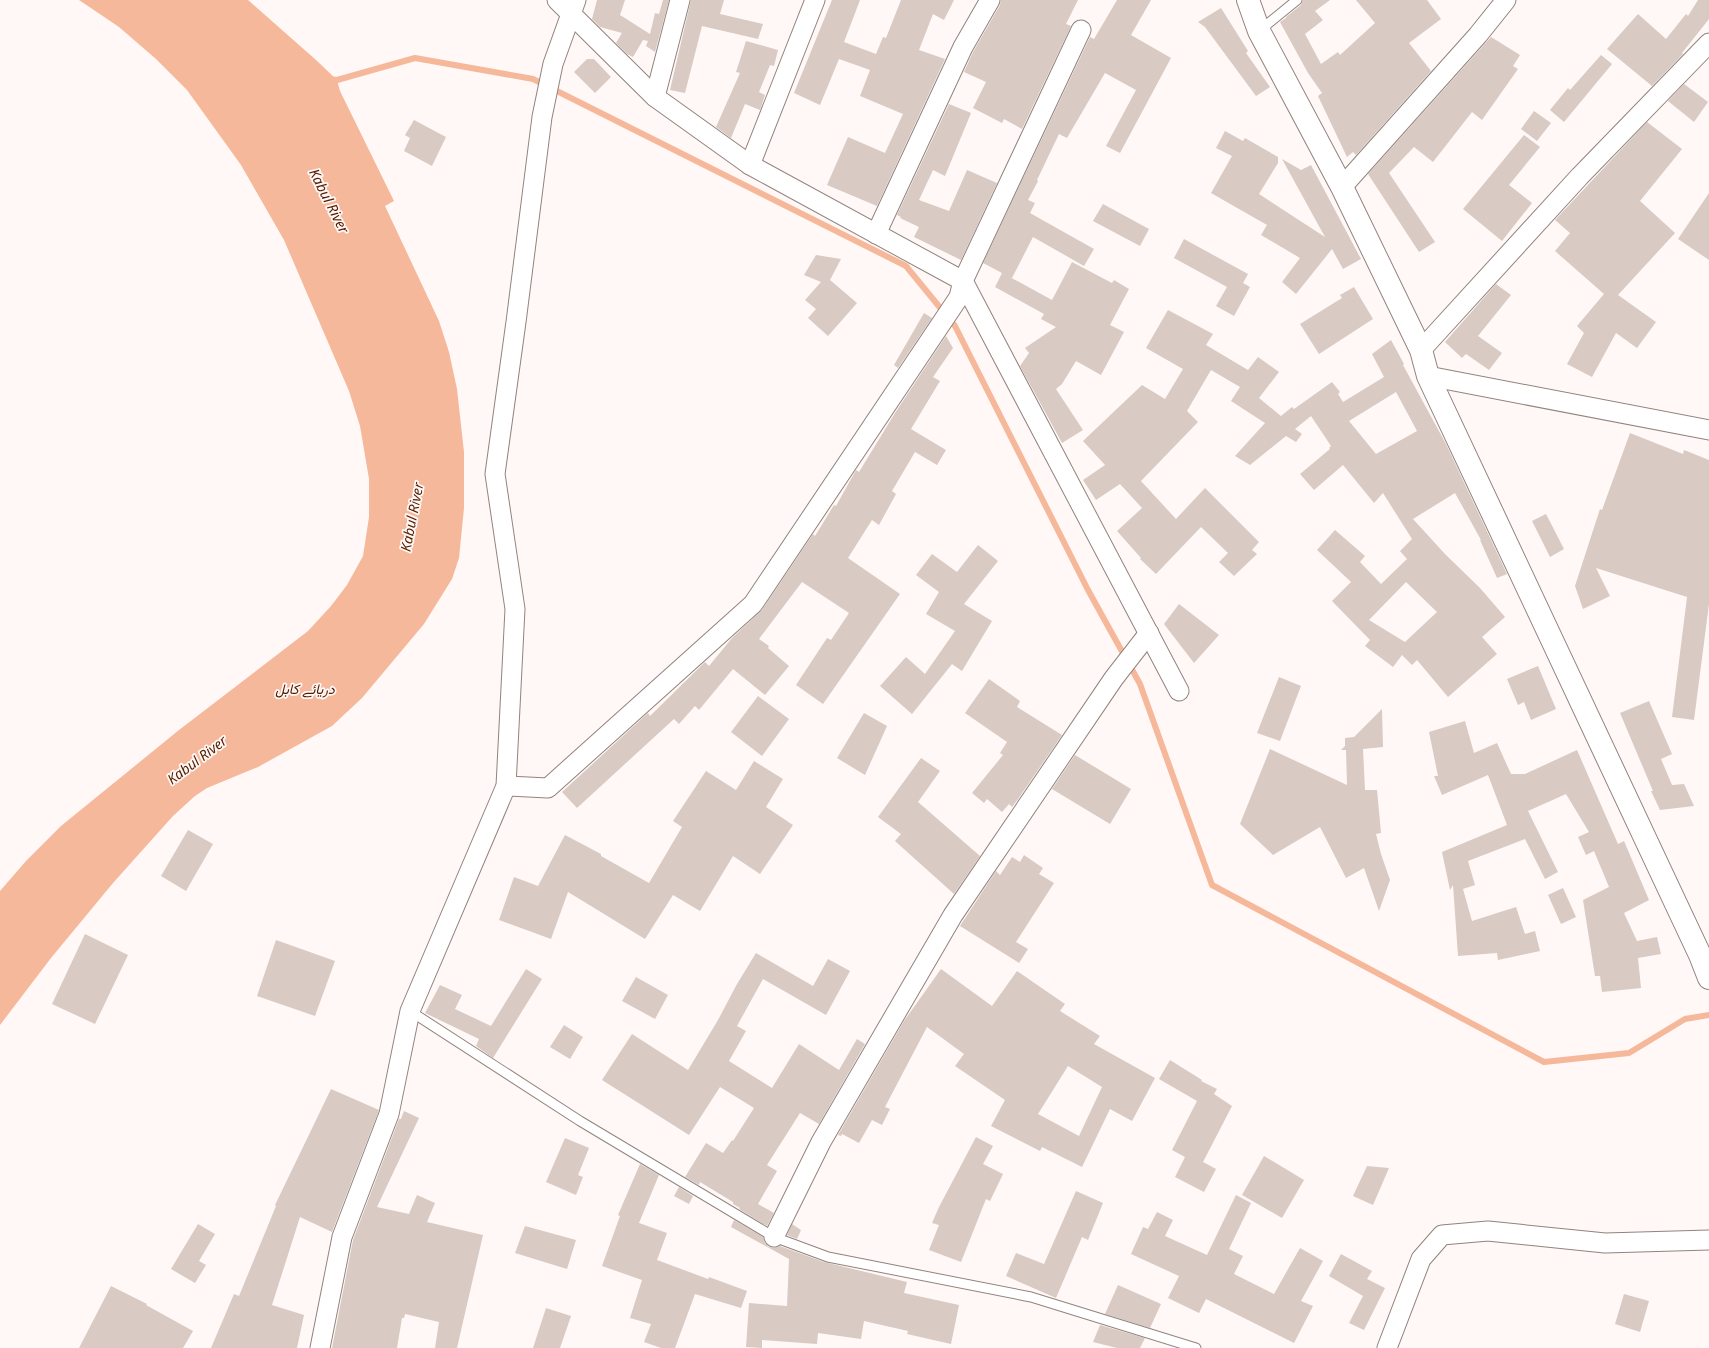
<svg xmlns="http://www.w3.org/2000/svg" width="1709" height="1348" font-family="'Noto Sans',Vazirmatn,sans-serif">
  <rect width="100%" height="100%" fill="#fff8f6"/>
  <!-- water -->
  <path fill="#f6b89a" d="M79,0H248L316,60L337,80L340,91L394,201L385,206L439,321L449,352L457,389L464,452V508L459,558L452,579L424,624L362,698L332,726L258,767L207,788L195,796L173,816L113,883L51,958L0,1025V891L26,861L61,826L179,730L308,631L331,606L347,585L363,556L369,517V479L360,426L349,391L284,240L241,165L187,90L156,59L119,27Z"/>
  <g fill="none" stroke-linecap="round" stroke-linejoin="round">
    <!-- stream -->
    <path stroke="#f6b89a" stroke-width="6" d="M330,79L337,80L415,58L533,79L906,266L955,326L1088,590L1140,684L1212,885L1544,1062L1629,1053L1685,1019L1709,1015"/>
  </g>
  <!-- building -->
  <g fill="#d9cac3" fill-rule="evenodd">
    <path d="M597,0H625L620,15L650,34L655,13L659,14L663,0H669L655,52L646,46L648,41L643,40L633,57L627,54L616,43L622,33L600,27L592,19Z"/>
    <path d="M691,0H724L720,14L763,24L758,39L702,26L685,93L670,90Z"/>
    <path d="M832,0H860L844,42L876,54L883,37L886,38L901,0H954L944,20L933,14L919,50L945,59L877,206L827,185L848,137L885,153L903,114L860,96L870,70L839,59L820,105L794,93Z"/>
    <path d="M1001,0H1078L1066,24L1071,26L1022,129L1004,119L1002,123L973,108L986,82L964,72L973,52L1000,5Z"/>
    <path d="M1117,0H1151L1131,35L1171,58L1120,153L1106,146L1136,90L1105,73L1067,138L1059,134L1037,180L1038,181L1028,200L1035,203L1030,213L1094,249L1084,266L1033,237L1012,278L1008,276L1052,300L1072,262L1112,283L1114,280L1129,289L1110,325L1124,332L1101,375L1076,361L1062,384L1056,389L1083,430L1062,443L1020,366L1029,353L1025,348L1056,327L1041,319L1044,314L995,287L1002,273L983,263L1090,37L1094,39Z"/>
    <path d="M1303,0H1330L1315,11L1323,20L1305,34L1321,64L1338,52L1340,55L1375,23L1356,0H1427L1441,19L1409,43L1431,71L1356,155L1353,152L1347,157L1318,96L1322,93L1308,73L1280,22L1286,18V17L1301,5Z"/>
    <path d="M1698,0H1709V19L1682,53L1683,54L1652,86L1607,49L1638,14L1666,39L1686,14L1688,16Z"/>
    <path d="M1221,8L1248,51L1246,53L1270,87L1256,96L1205,27L1198,22Z"/>
    <path d="M1491,37L1520,55L1513,66L1518,69L1482,120L1472,112L1433,162L1414,147L1389,173L1435,242L1419,252L1368,174Z"/>
    <path d="M746,41L778,50L774,66L770,65L759,92L765,95L760,110L745,104L731,138L716,127L740,73L736,72Z"/>
    <path d="M1601,55L1612,64L1564,122L1550,110L1568,88L1570,90Z"/>
    <path d="M587,59H594L611,77L595,93L574,72Z"/>
    <path d="M1684,84L1708,102L1694,122L1668,101Z"/>
    <path d="M949,104L971,113L945,176L933,170L919,200L949,211L967,170L997,183L961,260L914,237L919,227L900,218L901,217L897,215Z"/>
    <path d="M1534,111L1551,123L1537,141L1521,129Z"/>
    <path d="M414,120L446,137L432,166L404,151L410,138L405,135Z"/>
    <path d="M1647,122L1682,149L1640,201L1675,233L1618,295L1656,322L1637,348L1616,333L1592,377L1567,364L1584,333L1577,326L1604,294L1555,251L1570,233L1555,220Z"/>
    <path d="M1225,131L1243,141L1245,138L1278,157V163L1259,194L1325,237L1282,159L1301,170L1311,165L1361,259L1343,269L1332,249L1296,294L1282,282L1300,258L1261,235L1267,225L1211,193L1232,156L1216,148Z"/>
    <path d="M1524,135L1540,147L1509,185L1532,203L1502,241L1463,209Z"/>
    <path d="M1709,193V260L1678,239Z"/>
    <path d="M1103,204L1149,229L1140,246L1093,221Z"/>
    <path d="M1184,239L1248,274L1243,283L1250,287L1234,316L1216,306L1227,287L1174,258Z"/>
    <path d="M816,255L841,259L830,280L857,303L828,336L808,318L816,309L805,300L821,282L804,275Z"/>
    <path d="M1496,284L1511,295L1478,336L1502,353L1489,370L1466,354L1462,358L1445,342Z"/>
    <path d="M1354,287L1373,319L1319,354L1300,324L1342,298L1340,295Z"/>
    <path d="M1168,310L1213,334L1206,345L1248,370L1258,357L1279,372L1259,398L1281,416L1292,407L1294,409L1332,382L1340,392L1338,394L1343,402L1384,377L1372,354L1391,340L1404,364L1403,365L1446,444L1507,574L1497,578L1480,540H1481L1455,493L1413,519L1445,554L1480,588L1505,617L1482,637L1497,654L1448,697L1417,660L1412,665L1402,655L1393,667L1365,646L1370,640L1332,601L1351,582L1317,550L1335,530L1365,556L1360,562L1381,584L1407,559L1400,551L1412,539L1383,493L1374,503L1343,465L1314,490L1300,474L1330,449L1329,448L1331,446L1311,416L1295,429L1302,434L1296,442L1286,436L1250,465L1235,456L1265,423L1231,401L1240,387L1211,370L1187,411L1198,422L1141,481L1176,519L1205,488L1259,542L1252,550L1257,554L1234,576L1219,562L1228,553L1201,527L1156,574L1140,559L1141,558L1117,531L1142,508L1120,484L1096,500L1083,480L1105,465L1083,441L1142,385L1165,399L1183,369L1146,348ZM1396,392L1417,431L1376,454L1349,421ZM1406,582L1437,612L1405,642L1369,620Z"/>
    <path d="M924,313L932,318L898,368L894,365Z"/>
    <path d="M946,336L953,348L933,377L940,381L911,429L946,450L937,465L915,452L892,491L896,494L879,525L872,520L848,558L900,594L823,704L796,685L827,638L831,640L849,613L802,582L759,639L769,646L768,648L789,666L765,695L733,669L699,710L695,706L679,724L674,719L577,808L562,792L648,713L650,716L705,662L709,666L732,638L762,610L813,534L815,536L834,505L836,506L856,470L859,472L895,413Z"/>
    <path d="M1630,433L1683,454L1684,450L1709,460V604L1694,720L1672,717L1687,597L1596,568L1610,596L1583,609L1575,586L1600,509L1602,510Z"/>
    <path d="M1546,514L1564,549L1550,557L1532,521Z"/>
    <path d="M978,545L998,561L964,604L992,621L962,671L952,664L912,714L880,686L906,657L925,674L955,631L926,614L939,592L916,575L932,554L957,572Z"/>
    <path d="M1179,604L1219,635L1194,663L1164,624Z"/>
    <path d="M1538,666L1556,709L1531,720L1524,702L1518,705L1507,679Z"/>
    <path d="M1279,677L1301,686L1280,741L1257,733Z"/>
    <path d="M989,679L1020,701L1017,707L1062,735L1016,802L1012,807L1009,804L1002,812L987,799L984,803L972,793L1003,755L1000,753L1007,742L965,713Z"/>
    <path d="M758,696L789,719L762,756L731,732Z"/>
    <path d="M1649,701L1672,754L1661,759L1672,785L1684,784L1694,806L1660,810L1651,791H1653L1620,713Z"/>
    <path d="M1382,709L1383,747L1363,749L1365,790H1377L1381,833L1376,834L1381,854L1390,880L1379,911L1364,868L1346,878L1320,827L1273,855L1240,824L1270,749L1347,785L1346,750H1341L1345,746V738L1354,737Z"/>
    <path d="M864,713L887,726L865,775L837,758Z"/>
    <path d="M1465,721L1474,753L1497,743L1511,774H1525L1577,750L1618,844L1624,841L1649,900L1624,913L1637,941L1657,937L1661,954L1638,958L1641,988L1602,992L1600,976H1595L1583,900L1609,887L1594,851L1586,855L1578,837L1589,832L1566,794L1528,811L1558,872L1545,879L1525,839L1468,861L1475,885L1463,889L1472,921L1516,907L1525,934L1535,931L1540,951L1498,960L1497,953L1458,956L1453,885L1450,890L1442,852L1507,825L1488,775L1442,795L1434,776H1438L1429,732Z"/>
    <path d="M1075,755L1131,789L1110,824L1052,789Z"/>
    <path d="M921,758L940,771L918,802L980,856L954,894L895,841L901,834L878,817Z"/>
    <path d="M754,761L783,779L766,807L793,825L760,874L733,856L700,911L673,895L645,939L568,892L551,939L499,920L514,877L538,886L565,835L601,854V856L649,883L682,827L673,821L706,771L736,790Z"/>
    <path d="M188,830L213,844L186,891L161,876Z"/>
    <path d="M1024,855L1043,868L1039,874L1054,883L1016,942L1028,949L1019,963L960,926L996,871L1000,875L1012,857L1020,862Z"/>
    <path d="M1563,888L1576,917L1561,924L1548,895Z"/>
    <path d="M85,934L128,955L95,1024L52,1004Z"/>
    <path d="M276,940L335,961L315,1016L257,996Z"/>
    <path d="M756,953L813,986L828,959L850,971L826,1015L763,979L737,1026L746,1031L729,1061L772,1088L799,1044L839,1070L857,1039L865,1044L819,1124L800,1113L767,1165L777,1171L758,1204L774,1213L767,1226L739,1209L740,1208L733,1204V1202L700,1182L699,1185L685,1177L706,1143L723,1153L732,1140L733,1141L754,1108L720,1087L689,1135L602,1080L632,1034L688,1070L718,1020L737,984Z"/>
    <path d="M526,969L542,979L493,1058L476,1046L479,1039L425,1013L440,985L462,995L455,1009L491,1026Z"/>
    <path d="M941,969L992,1006L1017,971L1065,1004L1060,1011L1100,1036L1094,1044L1155,1078L1132,1121L1110,1109L1082,1167L1042,1147L1040,1151L991,1126L1005,1100L955,1066L964,1054L927,1027L885,1107L890,1109L882,1125L872,1120L859,1143L842,1134L841,1136L838,1135L904,1021ZM1068,1066L1102,1087L1079,1136L1038,1114Z"/>
    <path d="M636,977L668,995L655,1019L622,1001Z"/>
    <path d="M564,1025L583,1037L570,1059L550,1047Z"/>
    <path d="M1170,1060L1202,1080L1201,1081L1217,1089L1214,1094L1232,1106L1203,1162L1216,1169L1204,1192L1175,1177L1185,1157L1172,1150L1197,1101L1159,1079Z"/>
    <path d="M331,1089L379,1110L332,1232L300,1217L272,1305L304,1315L297,1348H211L234,1294L239,1296L276,1206L275,1205Z"/>
    <path d="M404,1111L419,1118L377,1207L409,1214L417,1195L435,1203L427,1222L483,1235L457,1348H435L439,1322L405,1314L404,1318H402L397,1348H332L353,1240L399,1119H401Z"/>
    <path d="M976,1137L993,1146L983,1164L1003,1174L990,1201L986,1199L961,1262L929,1250L939,1225L932,1223L939,1207Z"/>
    <path d="M565,1138L589,1148L578,1175L583,1177L576,1195L546,1182Z"/>
    <path d="M1264,1156L1304,1180L1282,1218L1242,1195Z"/>
    <path d="M640,1164L659,1175L639,1223L667,1233L657,1260L708,1279L709,1277L747,1291L741,1308L695,1294L675,1348H661L644,1342L651,1324L630,1318L642,1280L602,1266L620,1216L618,1215Z"/>
    <path d="M1367,1166L1389,1168L1373,1205L1353,1196Z"/>
    <path d="M679,1187L693,1196L689,1204L674,1196Z"/>
    <path d="M1076,1191L1103,1203L1088,1240L1082,1237L1056,1298L1006,1276L1016,1253L1044,1264Z"/>
    <path d="M1236,1195L1251,1203L1229,1249L1243,1256L1234,1274L1274,1294L1300,1248L1323,1261L1301,1301L1313,1306L1294,1343L1206,1299L1199,1313L1168,1298L1179,1276L1131,1254L1143,1227L1148,1229L1157,1212L1173,1220L1165,1236L1207,1255Z"/>
    <path d="M734,1220L763,1237L765,1243L769,1247L775,1248L780,1246L824,1262L907,1282L904,1293L959,1305L951,1344L907,1334L908,1331L864,1321L861,1339L818,1333L817,1344L762,1340V1348L746,1347L749,1303L787,1306L789,1259L731,1227Z"/>
    <path d="M198,1224L215,1234L199,1261L206,1265L195,1283L171,1269Z"/>
    <path d="M792,1224L801,1230L797,1239L787,1235Z"/>
    <path d="M525,1226L576,1240L567,1269L515,1253Z"/>
    <path d="M1341,1254L1372,1271L1367,1279L1385,1288L1364,1330L1349,1323L1363,1296L1329,1276Z"/>
    <path d="M1118,1285L1161,1304L1150,1328L1105,1314Z"/>
    <path d="M111,1286L147,1304L146,1305L193,1331L183,1348H79Z"/>
    <path d="M1624,1294L1649,1301L1640,1332L1615,1324Z"/>
    <path d="M546,1308L571,1316L560,1348H533Z"/>
    <path d="M1100,1325L1145,1338L1140,1348H1117L1093,1342Z"/>
  </g>
  <g fill="none" stroke-linecap="round" stroke-linejoin="round">
    <!-- service casing -->
    <g stroke="#92837d" stroke-width="11">
      <g id="service">
        <path d="M1259,31L1297,0"/>
        <path d="M410,1011L580,1121L774,1237L828,1257L1031,1297L1196,1348"/>
      </g>
    </g>
    <!-- minor casing -->
    <g stroke="#92837d" stroke-width="21">
      <g id="minor">
        <path d="M557,0L655,97L750,165L963,281L1179,691"/>
        <path d="M655,97L680,0"/>
        <path d="M750,165L815,0"/>
        <path d="M1342,187L1478,35L1506,0"/>
        <path d="M876,234L963,47L990,0"/>
        <path d="M1421,350L1580,176L1709,43"/>
        <path d="M1428,376L1709,430"/>
        <path d="M506,786L548,788L753,604L959,297L963,281L1081,30"/>
        <path d="M774,1237L821,1142L953,915L1114,678L1149,633"/>
        <path d="M320,1348L342,1237L389,1114L410,1011L506,786L515,609L495,474L516,322L542,117L553,64L576,0"/>
        <path d="M1387,1348L1421,1259L1442,1235L1488,1231L1605,1243L1709,1240"/>
      </g>
    </g>
    <!-- tertiary casing -->
    <g stroke="#92837d" stroke-width="24">
      <path id="tertiary" d="M1248,0L1259,31L1342,187L1421,350L1428,376L1700,955L1709,978"/>
    </g>
    <!-- service -->
    <use href="#service" stroke="#fff" stroke-width="9"/>
    <!-- minor -->
    <use href="#minor" stroke="#fff" stroke-width="19"/>
    <!-- tertiary -->
    <use href="#tertiary" stroke="#fff" stroke-width="22"/>
  </g>
  <g text-anchor="middle" stroke-width="3.5" stroke-linejoin="round" paint-order="stroke">
    <!-- water labels -->
    <g font-size="14" font-style="italic" fill="#531d00" stroke="#fff8f6">
      <text transform="translate(329 201) rotate(63)" y="5">Kabul River</text>
      <text transform="translate(412 517) rotate(-79)" y="5">Kabul River</text>
      <text x="305" y="694">دریائے کابل</text>
      <text transform="translate(197 760) rotate(-37)" y="5">Kabul River</text>
    </g>
  </g>
</svg>
